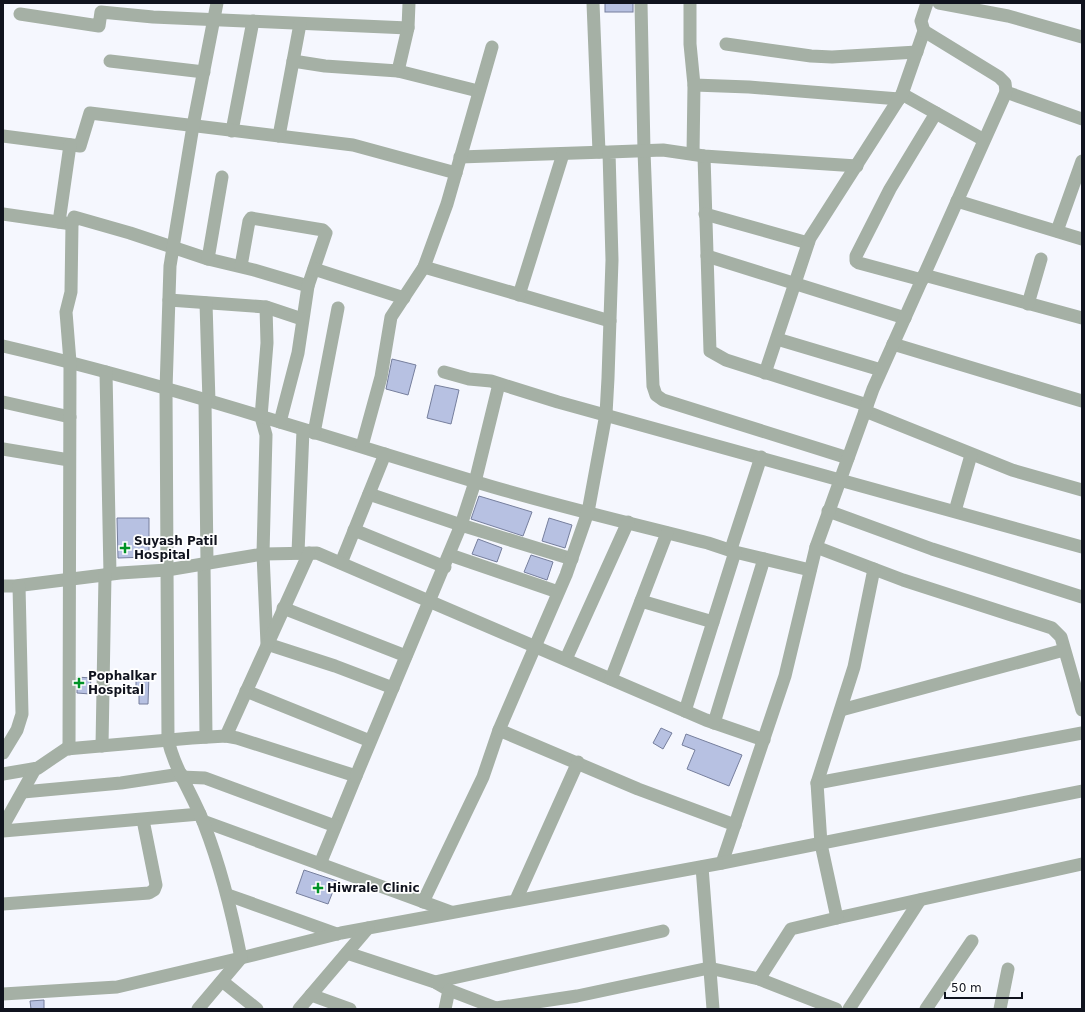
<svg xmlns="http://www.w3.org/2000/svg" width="1085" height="1012" font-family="'DejaVu Sans',sans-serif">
  <rect width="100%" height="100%" fill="#f5f7fe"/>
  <!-- building -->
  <g fill="#b7c1e2" stroke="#767f9d">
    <rect x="605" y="3" width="28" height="9"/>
    <path d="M392,359L416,365L408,395L386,389Z"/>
    <path d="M435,385L459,390L451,424L427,418Z"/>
    <path d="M479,496L532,512L523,536L471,519Z"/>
    <path d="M117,518H149V557L118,558Z"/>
    <path d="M549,518L572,525L565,548L542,541Z"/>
    <path d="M478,539L502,548L497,562L472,554Z"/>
    <path d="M531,555L553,562L547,580L524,572Z"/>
    <path d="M136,675H149L148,704H139V693H136Z"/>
    <path d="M77,677L91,678L90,694L77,693Z"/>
    <path d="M661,728L672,733L663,749L653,743Z"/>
    <path d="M686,734L742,755L729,786L687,769L695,750L682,745Z"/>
    <path d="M304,870L337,881L328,904L296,893Z"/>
    <path d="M44,1000V1009H31L30,1001Z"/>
  </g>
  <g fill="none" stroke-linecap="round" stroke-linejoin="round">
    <!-- minor -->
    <g stroke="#a5b0a5" stroke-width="13">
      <path d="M593,3L599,152"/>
      <path d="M641,3L644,151L653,386L656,395L663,400L848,458"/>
      <path d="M690,3V44L694,85L749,87L899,99"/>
      <path d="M939,3L1008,16L1082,37"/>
      <path d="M20,14L99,26L101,12L153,17L408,28"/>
      <path d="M726,44L811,56L832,57L917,52"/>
      <path d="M110,61L204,72"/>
      <path d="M293,61L325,66L398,71L478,91"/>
      <path d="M398,71L408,28L409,3"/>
      <path d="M1006,92L1082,119"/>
      <path d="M902,94L984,140"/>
      <path d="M232,131L253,21"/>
      <path d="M3,136L80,146L90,113L353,145L456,173"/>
      <path d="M279,136L300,24"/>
      <path d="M693,154L694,85"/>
      <path d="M704,156L710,351L726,360L867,405"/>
      <path d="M460,157L606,152"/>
      <path d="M957,201L1082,239"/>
      <path d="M3,214L72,224L74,217L130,233L208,259L254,270L308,286"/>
      <path d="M705,214L808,243"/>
      <path d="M59,222L70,145"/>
      <path d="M1057,231L1082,161"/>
      <path d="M707,256L905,318"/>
      <path d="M208,259L222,177"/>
      <path d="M241,266L249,221L251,218L323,230L326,233L308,286L298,353L280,422"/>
      <path d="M424,267L610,321"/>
      <path d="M314,269L404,298"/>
      <path d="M924,275L1082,318"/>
      <path d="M922,280L859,263L856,261V256L890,189L936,113"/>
      <path d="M519,295L563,154"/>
      <path d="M169,300L266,307L302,319"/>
      <path d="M206,303L209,402"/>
      <path d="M1028,304L1041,259"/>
      <path d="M266,307L267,343L261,417L266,435L263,554L267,644L335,666L393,688"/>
      <path d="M777,339L881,370"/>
      <path d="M893,344L1082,401"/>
      <path d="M3,346C162,383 317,434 473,481C551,505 630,523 708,543L735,552L810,570"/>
      <path d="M106,372L110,574"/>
      <path d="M444,372L469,379L491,381L558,402L1082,547"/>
      <path d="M765,373L810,238L902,94L924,31L921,21L927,3"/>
      <path d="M205,400L207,563"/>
      <path d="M3,402L70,417"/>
      <path d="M865,411L1012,470L1082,490"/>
      <path d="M314,433L338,308"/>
      <path d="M362,446L381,377L391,317L424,267L447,204L492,47"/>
      <path d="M3,449L69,460"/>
      <path d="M369,494L461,525L572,559"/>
      <path d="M828,511L932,549L1082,597"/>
      <path d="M955,511L971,455"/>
      <path d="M354,530L445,567"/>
      <path d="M816,547L903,580L1052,628L1061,637L1082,710"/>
      <path d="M731,549L761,457"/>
      <path d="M298,553L303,430"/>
      <path d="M450,555L558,592"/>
      <path d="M341,563L385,454"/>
      <path d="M204,564L206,737"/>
      <path d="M3,586H15L120,573L167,570L263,554L317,553L706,720L764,740"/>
      <path d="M641,601L713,622"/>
      <path d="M283,608L406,656"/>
      <path d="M566,659L628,522"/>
      <path d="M611,679L667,533"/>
      <path d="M246,691L370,741"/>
      <path d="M841,710L1064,650"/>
      <path d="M685,711L735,552"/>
      <path d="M714,723L764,559"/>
      <path d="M499,730L638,789L735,825"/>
      <path d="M226,736L309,553"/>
      <path d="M102,746L105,575"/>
      <path d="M69,749L70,362L66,312L71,292L72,224"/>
      <path d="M3,753L17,730L22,714L19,586"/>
      <path d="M3,774L38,768L66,749L192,738L226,736L237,738L356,776L320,864"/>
      <path d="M356,776L461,525L475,482L499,384"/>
      <path d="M181,777L205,778L335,826"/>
      <path d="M817,783L854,667L874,569"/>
      <path d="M23,792L121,783L181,774"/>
      <path d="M203,821L451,912"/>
      <path d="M3,826L35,769"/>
      <path d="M3,831L200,814"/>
      <path d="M722,863L785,676L816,547L873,389L1006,92L1005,83L999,77L924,31"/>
      <path d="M702,867L713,1009"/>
      <path d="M228,895L337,934"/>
      <path d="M516,900L578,762"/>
      <path d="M423,902L483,777L499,730L566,575L588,512L606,414L608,378L612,260L609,152L663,150L704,156L857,166"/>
      <path d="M3,904L149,893L154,890L156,885L143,820"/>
      <path d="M837,918L1082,864"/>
      <path d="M347,953L435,982L449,990L445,1009"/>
      <path d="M759,979L836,1009"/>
      <path d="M222,981L257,1009"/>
      <path d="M435,982L663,931"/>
      <path d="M449,990L496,1008L577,996L709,968L759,979L791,929L837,918L821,844L817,783L1082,733"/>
      <path d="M3,994L117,987L241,958L341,933L722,863L1082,791"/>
      <path d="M311,995L350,1009"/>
      <path d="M198,1009L241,958C232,912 221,868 204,824C193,795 175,770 168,740L166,389L170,266L193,126L217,3"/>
      <path d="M299,1009L368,928"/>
      <path d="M849,1009L920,900"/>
      <path d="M926,1009L972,941"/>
      <path d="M1000,1009L1008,969"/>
    </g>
  </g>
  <!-- markers -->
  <g fill="#009226" stroke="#fff" stroke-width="1.5">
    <path d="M123 542h4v4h4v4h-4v4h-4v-4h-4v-4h4z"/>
    <path d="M77 677h4v4h4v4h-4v4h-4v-4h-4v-4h4z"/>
    <path d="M316 882h4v4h4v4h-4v4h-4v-4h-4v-4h4z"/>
  </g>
  <g text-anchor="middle" stroke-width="3.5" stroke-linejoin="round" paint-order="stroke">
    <!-- poi labels -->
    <g font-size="12" font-weight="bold" fill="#10131e" stroke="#fff" text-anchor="start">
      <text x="134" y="545">Suyash Patil<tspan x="134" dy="14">Hospital</tspan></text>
      <text x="88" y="680">Pophalkar<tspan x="88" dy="14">Hospital</tspan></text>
      <text x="327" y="892">Hiwrale Clinic</text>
    </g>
  </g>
  <!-- border -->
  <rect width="1085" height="1012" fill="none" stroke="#10131e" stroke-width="8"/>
  <!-- scale -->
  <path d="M945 992v6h77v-6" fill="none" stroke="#10131e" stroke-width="2"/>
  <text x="951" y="992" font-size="12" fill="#10131e" stroke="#ffffff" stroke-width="3" paint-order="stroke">50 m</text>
</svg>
